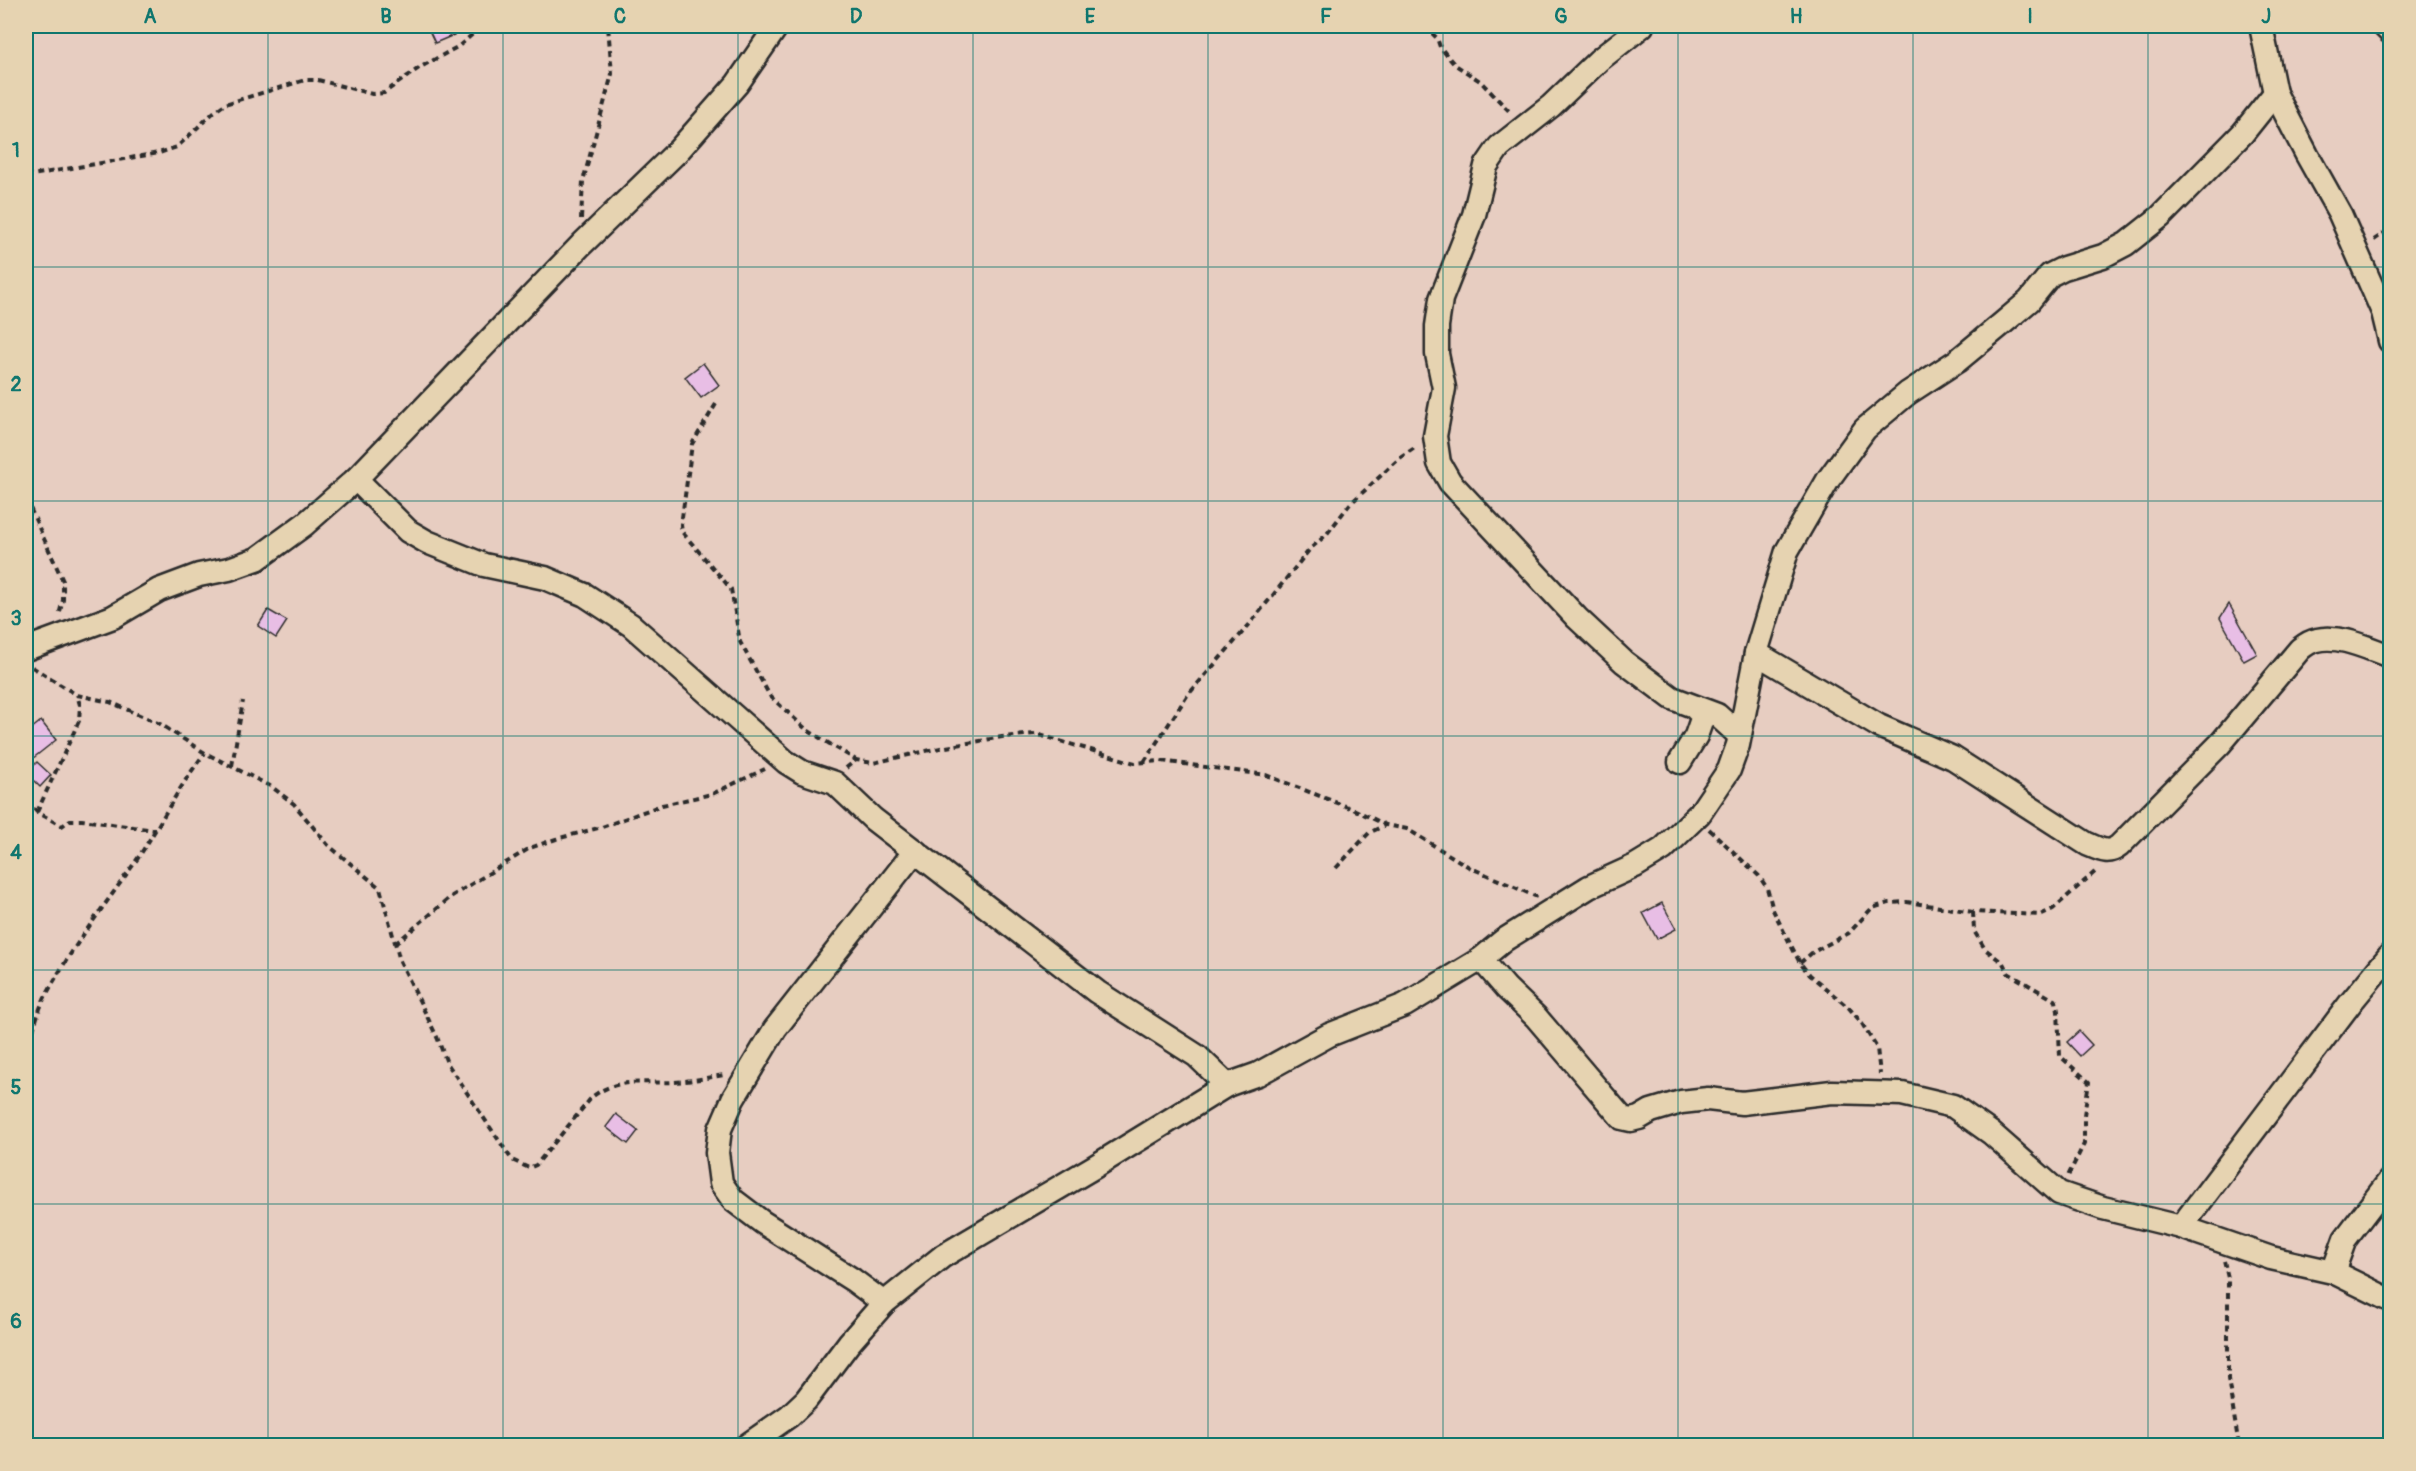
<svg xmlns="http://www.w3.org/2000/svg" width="2416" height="1471" font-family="Pangolin,sans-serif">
  <rect width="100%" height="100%" fill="#e7cdc1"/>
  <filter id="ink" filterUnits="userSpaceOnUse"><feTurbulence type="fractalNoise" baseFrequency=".0167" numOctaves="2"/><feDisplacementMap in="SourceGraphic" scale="12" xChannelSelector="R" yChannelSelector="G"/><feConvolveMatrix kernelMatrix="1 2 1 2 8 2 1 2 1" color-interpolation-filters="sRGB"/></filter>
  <g filter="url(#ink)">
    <!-- building -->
    <g fill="#e8bee5" stroke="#2b2b2b" stroke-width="1.5">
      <path d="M427,26H475L435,43Z"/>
      <path d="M703,363L719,385L701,398L685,377Z"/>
      <path d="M2229,604L2257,654L2244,661L2220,618Z"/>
      <path d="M268,610L287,621L276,638L258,626Z"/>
      <path d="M41,721L56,740L32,759L26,751V733Z"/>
      <path d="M37,762L51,775L40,787L26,773Z"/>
      <path d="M1662,903L1676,929L1657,939L1643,913Z"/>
      <path d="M2079,1031L2092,1045L2080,1056L2067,1042Z"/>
      <path d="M616,1114L638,1131L628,1144L606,1127Z"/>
    </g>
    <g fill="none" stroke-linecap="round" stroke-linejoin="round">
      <!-- minor casing -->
      <g stroke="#2b2b2b" stroke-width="27">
        <g id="minor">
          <path d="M1642,26L1599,60L1551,106L1499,147L1486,166L1474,215L1441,299L1437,326V354L1444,388L1435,436L1439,463L1450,482L1577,618L1624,662L1672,698L1717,715L1739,735"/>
          <path d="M2261,26L2275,93L2307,155L2340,214L2383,312L2390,341"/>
          <path d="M2384,26L2390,32"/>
          <path d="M356,479L408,531L427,542L484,565L545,578L585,595L631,625L786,762L802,772L835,783L873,819L1097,992L1197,1056L1227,1085"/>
          <path d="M26,649L113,617L159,590L199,575L229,569L257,559L305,524L356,479L581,245L678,151L737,84L777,26"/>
          <path d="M1756,653L1879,726L1953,758L2087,844C2099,849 2108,855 2119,846L2220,744L2300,649C2305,645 2311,641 2317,640C2340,634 2369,649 2390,656"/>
          <path d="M1680,762L1696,736L1703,716L1695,708"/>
          <path d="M1481,959L1506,988L1536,1017L1622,1118L1631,1120L1639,1118L1651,1111L1681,1102L1708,1099L1742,1103L1832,1092L1902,1094L1953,1106L1991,1133L2059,1193L2103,1208L2181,1227L2271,1258L2333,1272L2390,1300"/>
          <path d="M2181,1227L2352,1001L2390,955"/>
          <path d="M2333,1272L2345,1239L2390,1180"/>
          <path d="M884,1303L853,1280L762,1222L733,1200L721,1183L717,1153L720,1129L733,1099L775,1029L915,851"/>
          <path d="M746,1446L789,1416L806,1400L849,1343L884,1303L943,1256L1094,1167L1227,1085L1258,1074L1329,1035L1405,1005L1481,959L1504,940L1589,887L1635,866L1663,849L1700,813L1729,770L1738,745L1756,653L1787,551L1828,480L1865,429L1908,393L1957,361L2003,323L2029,301L2050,275L2064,268L2103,256L2126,244L2160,217L2243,133L2275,93"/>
        </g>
      </g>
      <!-- path -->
      <g stroke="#2b2b2b" stroke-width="4" stroke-dasharray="6 4.5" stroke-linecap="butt">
        <path d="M466,26L471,37"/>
        <path d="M1424,26L1437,38L1440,47L1454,64L1480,81L1511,113"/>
        <path d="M26,176L159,153L177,147L214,112L225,104L305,80H318L372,94L384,93L419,68L459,46L482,26"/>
        <path d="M581,219L583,181L612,74L608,26"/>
        <path d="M2374,240L2390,229"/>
        <path d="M716,404L692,444L681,525L682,532L731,589L740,642L770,696L807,730L856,760"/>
        <path d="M26,499L63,581V600L59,615"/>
        <path d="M32,667L77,695L110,702L160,724L205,753L272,787L294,804L328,845L380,888L400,961L437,1037L447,1063L512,1160L529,1168L536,1165L592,1097C617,1077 644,1084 673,1082C690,1081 707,1078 724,1075"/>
        <path d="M1144,762L1187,696L1249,625L1310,549L1326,535L1350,504L1400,458L1416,447"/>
        <path d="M232,766L243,701"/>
        <path d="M846,768L856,760L873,763L935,749L1002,737L1036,734L1135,763L1161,761L1266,775L1353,809L1386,825L1407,829L1469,867L1537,897"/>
        <path d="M26,801L37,812L62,826L70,820H82L155,830"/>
        <path d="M37,812L79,721L80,705L77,695"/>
        <path d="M1709,829L1759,876L1767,888L1773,910L1800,963L1810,975L1849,1008L1861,1022L1877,1048L1880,1074"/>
        <path d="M1336,868L1369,833L1385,825"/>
        <path d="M1973,912L1974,931L1985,949L2003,963L2008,973L2056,1001L2058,1011L2060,1056L2089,1082L2084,1115V1144L2068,1176"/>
        <path d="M395,944L452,896L530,848L556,839L602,827L662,805L712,794L765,769"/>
        <path d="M1800,963L1813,952L1849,933L1872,908L1889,903L1907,902L1973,912L2040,915L2053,909L2097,870"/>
        <path d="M26,1051C33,1034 36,1016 44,999C70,949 106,904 138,858C161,823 179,786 205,753"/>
        <path d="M2224,1261L2228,1278V1379L2239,1446"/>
      </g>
      <!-- minor -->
      <use href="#minor" stroke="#e6d3b1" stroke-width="22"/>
    </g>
  </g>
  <!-- grid -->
  <path fill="none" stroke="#0f766e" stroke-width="1.5" stroke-opacity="0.55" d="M268,26V1446M503,26V1446M738,26V1446M973,26V1446M1208,26V1446M1443,26V1446M1678,26V1446M1913,26V1446M2148,26V1446M26,267H2390M26,501H2390M26,736H2390M26,970H2390M26,1204H2390"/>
  <!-- margin -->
  <rect width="2416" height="1471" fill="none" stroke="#e6d3b1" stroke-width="66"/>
  <rect x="33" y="33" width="2350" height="1405" fill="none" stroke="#0f766e" stroke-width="2"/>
  <g font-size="20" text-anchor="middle" font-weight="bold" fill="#0f766e">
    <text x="150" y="23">A</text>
    <text x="386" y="23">B</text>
    <text x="620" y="23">C</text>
    <text x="856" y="23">D</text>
    <text x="1090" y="23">E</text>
    <text x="1326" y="23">F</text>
    <text x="1561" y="23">G</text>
    <text x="1796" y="23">H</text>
    <text x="2030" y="23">I</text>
    <text x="2266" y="23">J</text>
    <text x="16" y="157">1</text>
    <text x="16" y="391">2</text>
    <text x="16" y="625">3</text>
    <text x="16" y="859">4</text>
    <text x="16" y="1094">5</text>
    <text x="16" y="1328">6</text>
  </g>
</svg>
